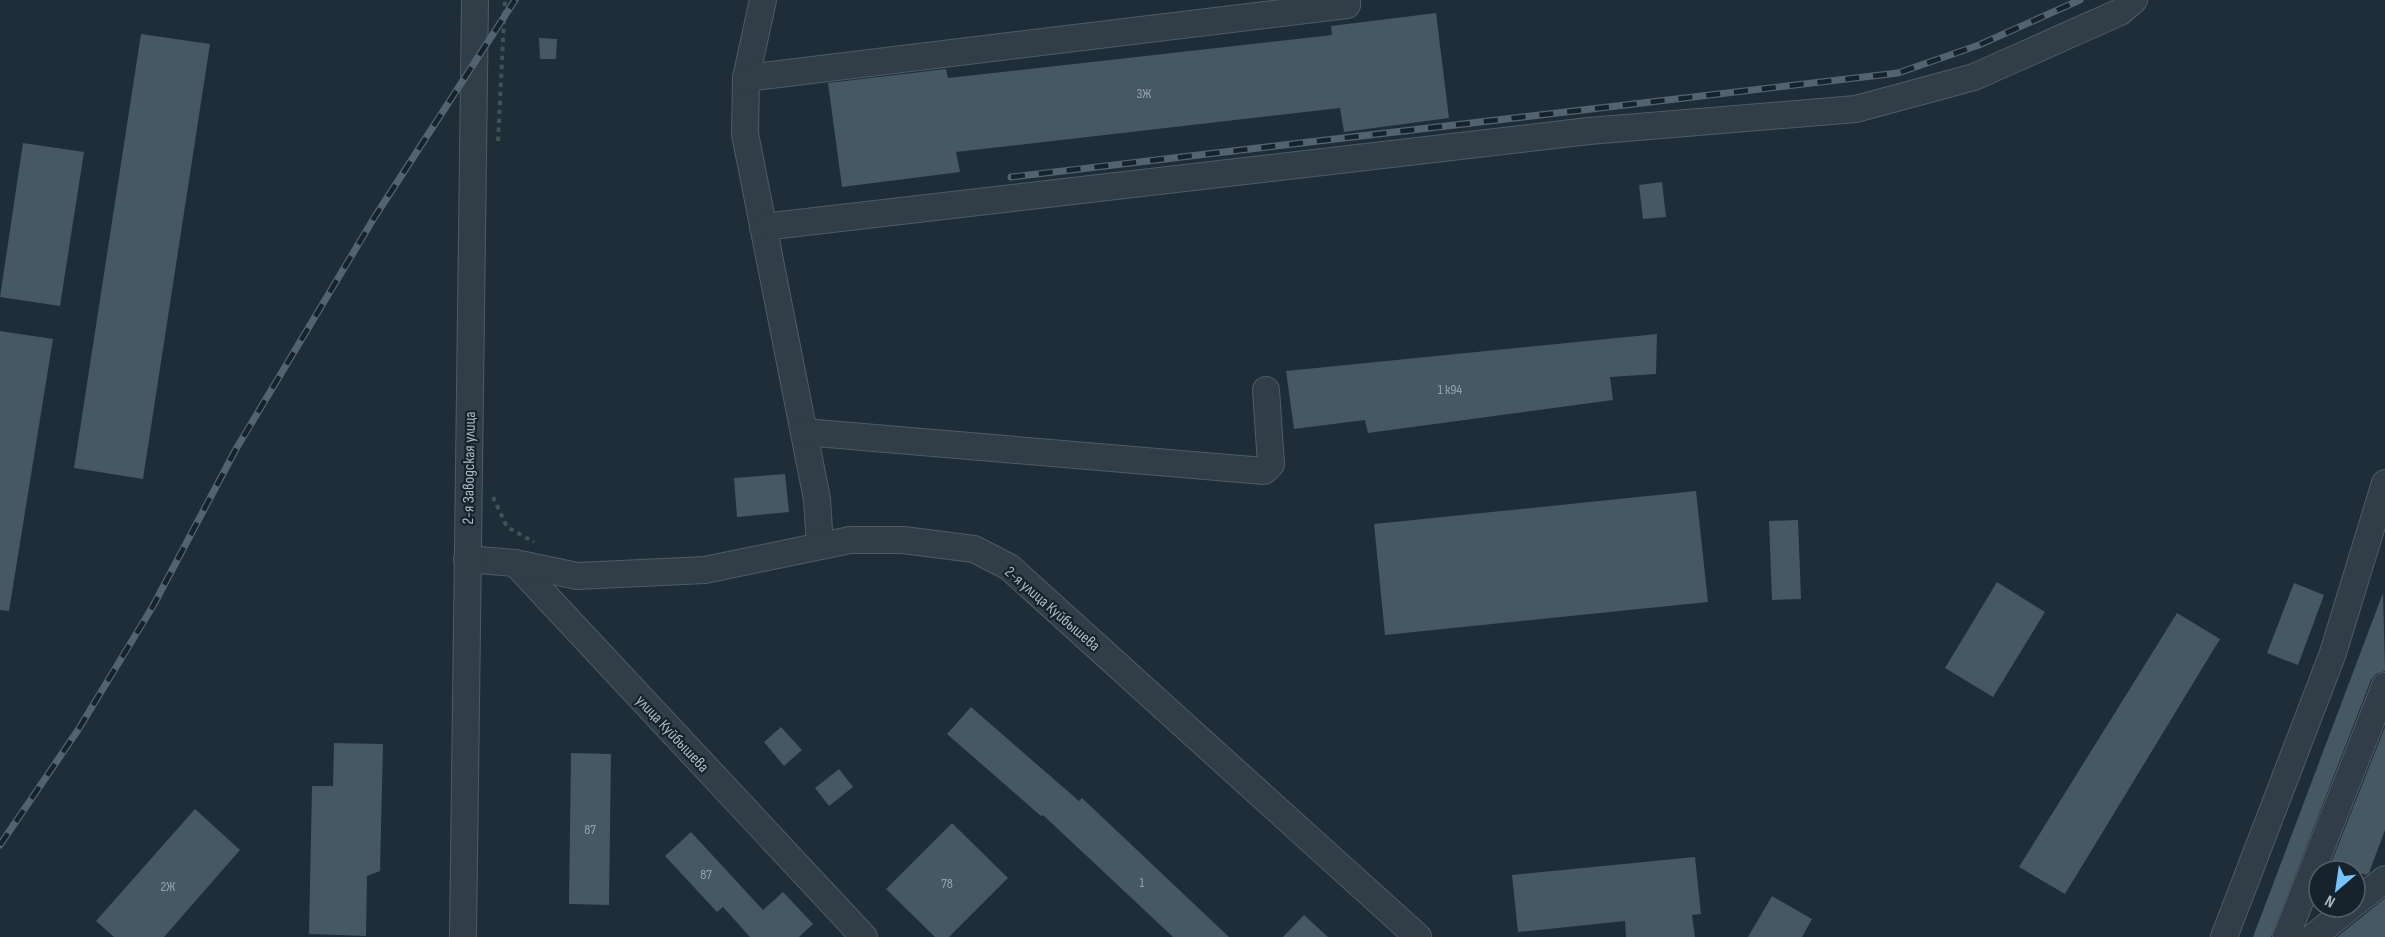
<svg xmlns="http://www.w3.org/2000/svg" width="2385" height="937" font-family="'Sofia Sans Condensed',sans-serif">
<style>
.building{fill:#465863}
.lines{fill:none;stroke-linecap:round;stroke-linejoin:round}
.minor-casing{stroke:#4f5c66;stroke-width:28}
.path{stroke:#3d5453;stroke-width:4;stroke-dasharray:4.5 4.5;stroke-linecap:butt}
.minor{stroke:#313e47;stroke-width:26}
.rail-casing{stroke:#53636f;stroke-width:7}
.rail{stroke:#17232c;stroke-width:4.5;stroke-dasharray:14;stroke-linecap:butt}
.labels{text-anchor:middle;stroke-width:4.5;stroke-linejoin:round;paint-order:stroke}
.number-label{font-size:14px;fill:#92a2ac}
.street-label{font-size:16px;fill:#abbac5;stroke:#17232c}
</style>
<rect width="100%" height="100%" fill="#1e2d37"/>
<g class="building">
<polygon points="1436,13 1449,118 1344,132 1340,108 956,152 960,172 842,187 828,83 946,69 948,78 1332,35 1331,26"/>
<polygon points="141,34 210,44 143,479 74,468"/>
<polygon points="539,38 557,39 556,59 540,59"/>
<polygon points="23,143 84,152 60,306 0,297"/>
<polygon points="1662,182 1666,217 1643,219 1639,185"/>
<polygon points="0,331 53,339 9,611 0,610"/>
<polygon points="1657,334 1656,374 1610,377 1613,400 1368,433 1365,420 1294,429 1286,371"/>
<polygon points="785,474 789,512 737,517 734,478"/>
<polygon points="1696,491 1708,602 1385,635 1374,524"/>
<polygon points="1798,520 1801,599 1772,600 1769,521"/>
<polygon points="1997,582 2045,612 1993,697 1945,668"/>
<polygon points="2294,583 2324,595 2298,665 2267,653"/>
<polygon points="2383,593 2385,671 2376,674 2371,680 2271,937 2253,937"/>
<polygon points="2177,613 2220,639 2065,894 2019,867"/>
<polygon points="971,707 1079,801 1082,798 1229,937 1173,937 1043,815 1041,816 947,734"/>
<polygon points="781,727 802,750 784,766 764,742"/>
<polygon points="2385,727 2385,830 2369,873 2366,875 2355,871 2328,871"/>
<polygon points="334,743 383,744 380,871 367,876 366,936 309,934 312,786 333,786"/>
<polygon points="571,753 611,754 609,905 569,904"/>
<polygon points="839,769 853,787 829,806 815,788"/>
<polygon points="195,809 240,850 164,937 114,937 96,921"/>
<polygon points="952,823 1008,878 949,937 935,937 886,889"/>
<polygon points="691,832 763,910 783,892 813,924 799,937 750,937 723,907 717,912 665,856"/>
<polygon points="1695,857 1701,914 1692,915 1695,937 1626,937 1625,921 1518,932 1512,875"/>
<polygon points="1772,896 1812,919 1802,937 1748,937"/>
<polygon points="2385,898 2385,937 2337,937 2358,920"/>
<polygon points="1304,915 1328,937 1283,937"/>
</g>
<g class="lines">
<defs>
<g id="minor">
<polyline points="763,0 746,78 745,134 817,499 820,546"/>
<polyline points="746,78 1347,5 1347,0"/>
<polyline points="763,227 1589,131 1856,109 1974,77 2120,12 2134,0"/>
<polyline points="804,432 1264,471 1271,464 1266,390"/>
<polyline points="467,559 515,563 864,937"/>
<polyline points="515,563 577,576 705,570 850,540 903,540 974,549 1009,567 1418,937"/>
<polyline points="2355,903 2385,879"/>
<polyline points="463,937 475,0"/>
<polyline points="2224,937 2333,653 2385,483"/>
<polyline points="2286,937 2385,686"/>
<polyline points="2313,937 2350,907"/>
</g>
</defs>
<use href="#minor" class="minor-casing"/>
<g class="path">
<polyline points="498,141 505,0"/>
<polyline points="493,497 507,527 534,542"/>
</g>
<use href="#minor" class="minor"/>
<defs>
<g id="rail">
<polyline points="1011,177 1898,73 1979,45 2080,0"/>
<polyline points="0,845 78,730 153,606 236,449 374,218 515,0"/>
</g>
</defs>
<use href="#rail" class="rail-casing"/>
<use href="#rail" class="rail"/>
</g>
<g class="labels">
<g class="number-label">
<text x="1144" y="98">3Ж</text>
<text x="1450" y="394">1 к94</text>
<text x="590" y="834">87</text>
<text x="706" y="879">87</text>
<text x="1142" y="887">1</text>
<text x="947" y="888">78</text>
<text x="168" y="891">2Ж</text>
</g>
<g class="street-label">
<text transform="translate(468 468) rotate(-89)" y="6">2-я Заводская улица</text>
<text transform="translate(1053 608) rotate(41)" y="6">2-я улица Куйбышева</text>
<text transform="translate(673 733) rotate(47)" y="6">улица Куйбышева</text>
</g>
</g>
<g transform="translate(2337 889) rotate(209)"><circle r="28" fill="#17232c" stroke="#525f69" stroke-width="1.5"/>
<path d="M0-4.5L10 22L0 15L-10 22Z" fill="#77c3fe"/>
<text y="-9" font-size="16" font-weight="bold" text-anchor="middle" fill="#abbac5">N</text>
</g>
</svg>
